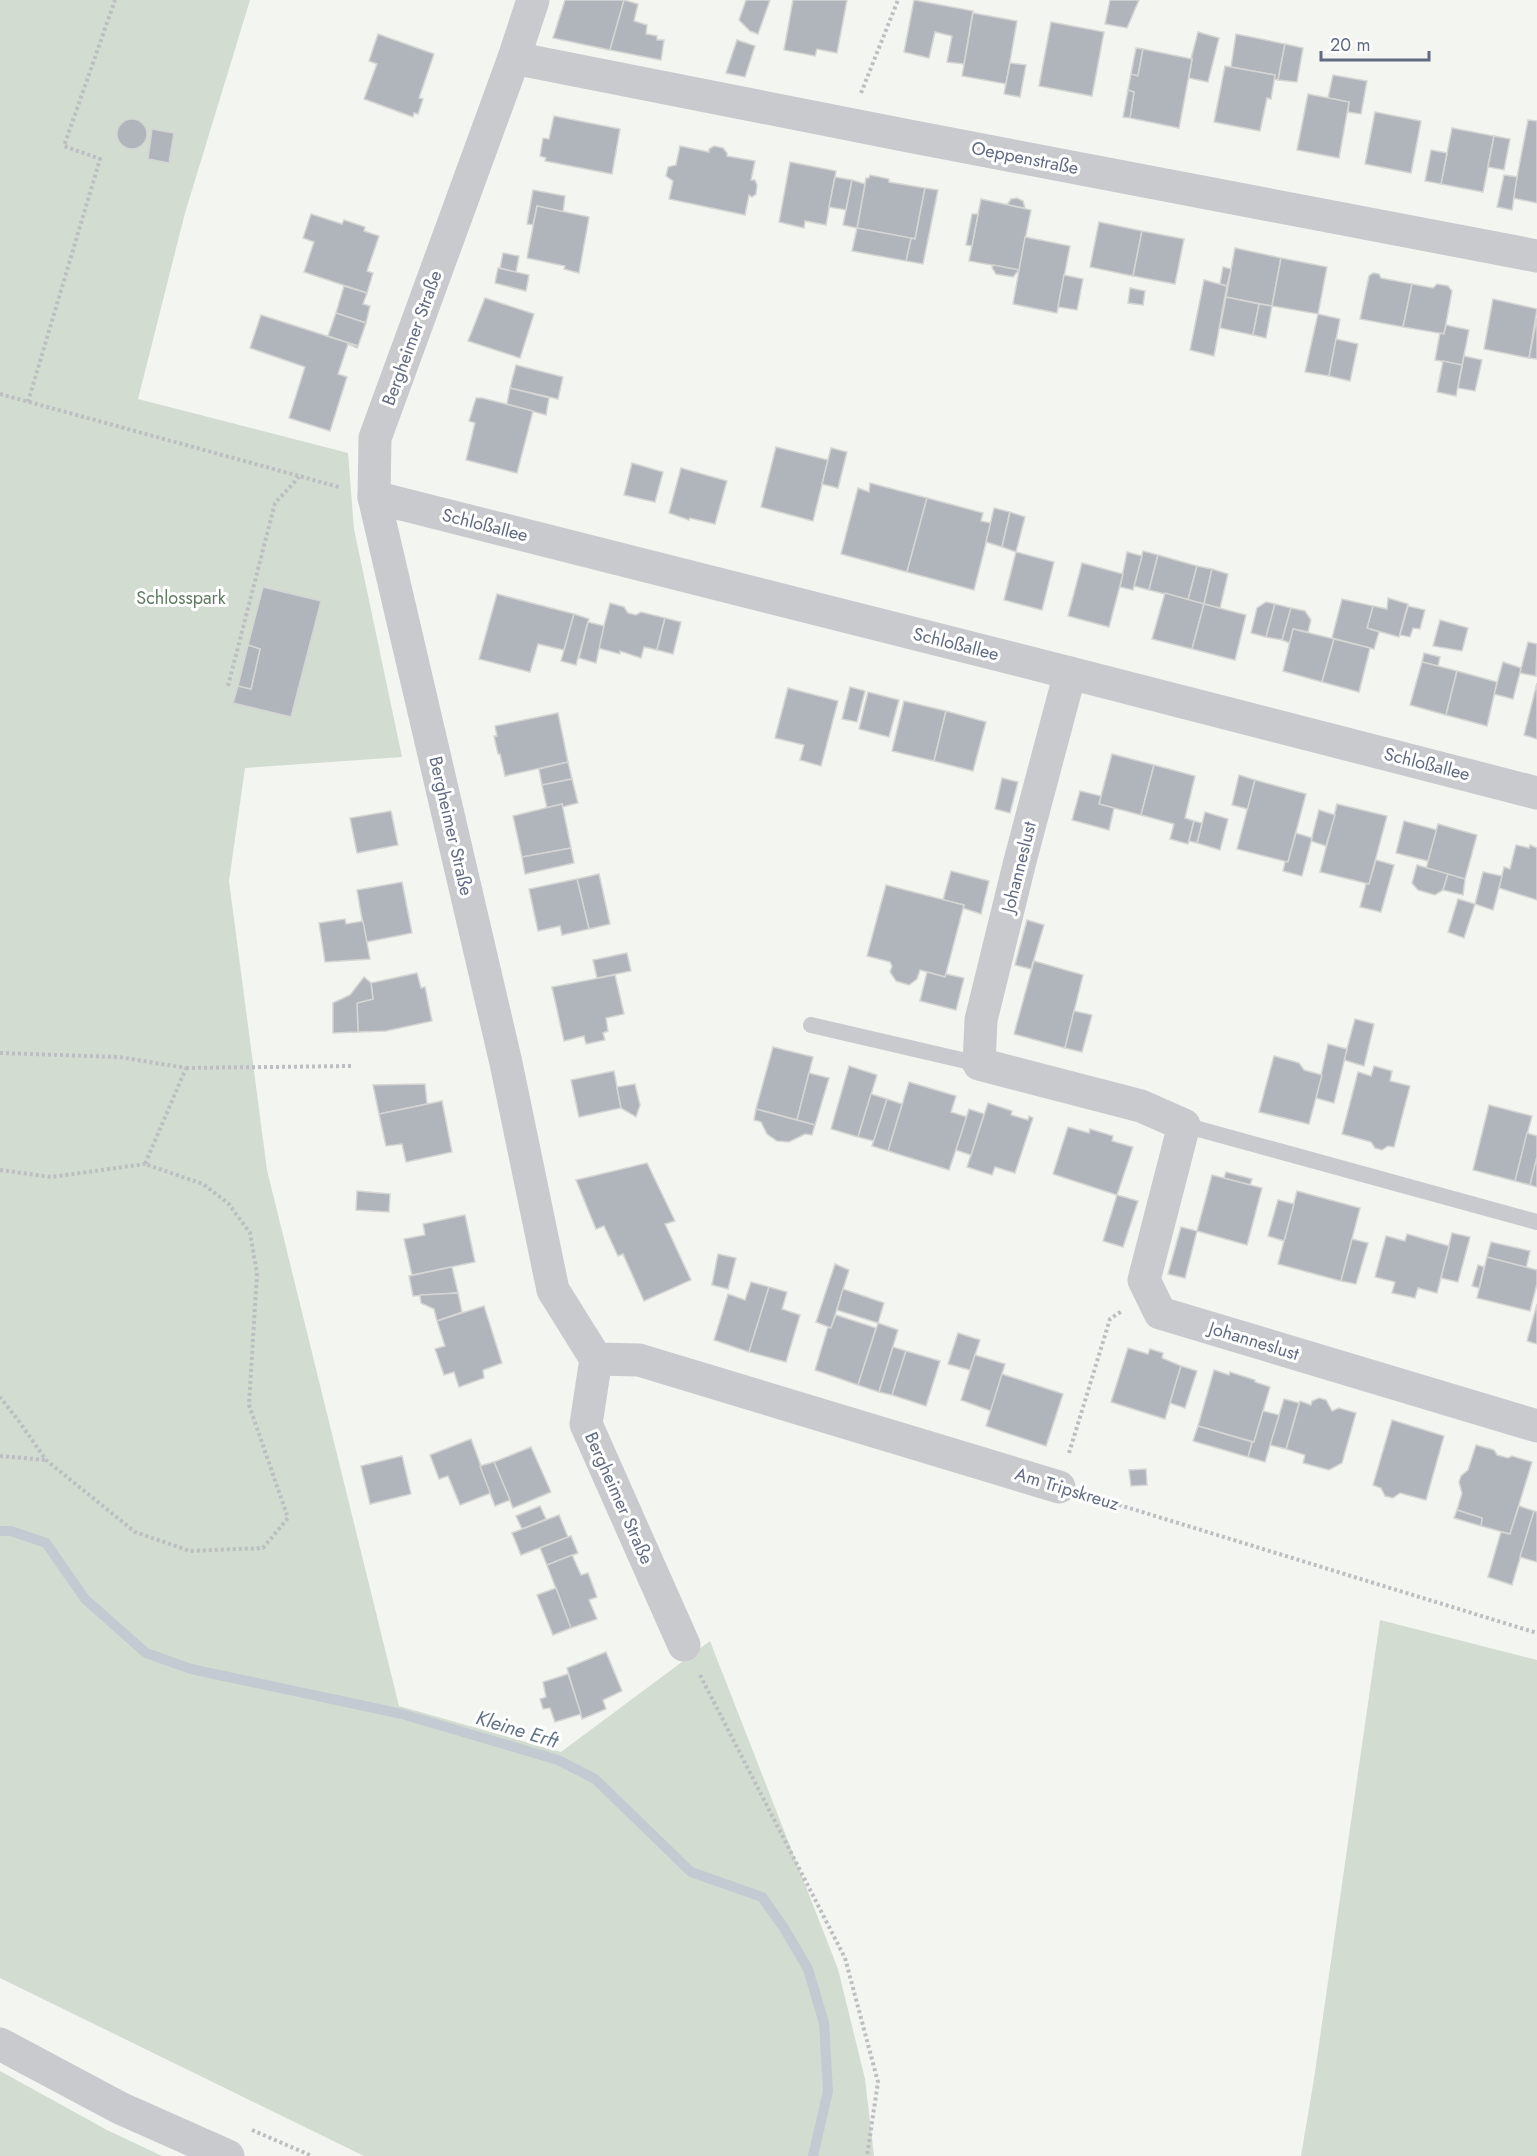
<svg xmlns="http://www.w3.org/2000/svg" width="1537" height="2156" font-family="Jost,sans-serif">
<style>
.green{fill:#d2dcd1}
.lines{fill:none;stroke-linecap:round;stroke-linejoin:round}
.stream{stroke:#c3cad1;stroke-width:10}
.building{fill:#b0b5bc;stroke:#d5d5d3;stroke-width:1.5}
.path{stroke:#bdbec1;stroke-width:4;stroke-dasharray:3 3;stroke-linecap:butt}
.service{stroke:#c8cace;stroke-width:16}
.minor{stroke:#c8cace;stroke-width:33}
.tertiary{stroke:#c8cace;stroke-width:33}
.labels{text-anchor:middle;stroke-width:6;stroke-linejoin:round;paint-order:stroke}
.street-label{font-size:18px;fill:#616c83;stroke:#fff}
.park-label{font-size:18px;fill:#617a62;stroke:#fff}
.water-label{font-size:20px;font-style:italic;fill:#627488;stroke:#fff}
</style>
<rect width="100%" height="100%" fill="#f3f5f0"/>
<g class="green">
<polygon points="0,0 250,0 185,213 138,399 348,453 354,529 402,757 245,768 229,881 267,1170 399,1706 561,1752 710,1641 838,1969 865,2079 874,2156 364,2156 0,1978"/>
<polygon points="1380,1620 1537,1660 1537,2156 1301,2156 1314,2079"/>
<polygon points="0,2071 107,2130 162,2156 0,2156"/>
</g>
<g class="lines">
<polyline class="stream" points="0,1531 11,1531 46,1543 85,1599 146,1653 191,1669 402,1714 558,1760 595,1779 691,1872 762,1897 784,1928 808,1969 824,2023 828,2091 813,2156"/>
</g>
<g class="building">
<polygon points="565,0 624,0 610,50 553,38"/>
<polygon points="624,0 638,4 634,21 647,25 646,34 657,36 657,40 664,40 661,60 610,50"/>
<polygon points="746,0 770,0 758,34 750,31 739,20"/>
<polygon points="793,0 847,0 837,53 817,49 815,56 784,50"/>
<polygon points="914,0 973,11 964,64 947,62 952,36 935,32 929,58 904,52"/>
<polygon points="1110,0 1139,0 1127,28 1105,24"/>
<polygon points="973,13 1017,21 1006,84 962,76"/>
<polygon points="1051,22 1104,32 1092,96 1039,86"/>
<polygon points="1198,32 1219,38 1208,82 1189,78 1192,59 1191,59"/>
<polygon points="378,34 434,54 419,98 423,99 418,114 414,113 413,117 364,99 377,64 369,61"/>
<polygon points="1236,34 1285,44 1278,80 1274,79 1275,75 1231,67"/>
<polygon points="737,40 755,46 745,77 726,73"/>
<polygon points="1285,44 1303,48 1297,82 1278,80"/>
<polygon points="1136,48 1143,49 1138,76 1131,74"/>
<polygon points="1143,49 1192,59 1179,128 1130,118 1134,92 1128,90 1131,74 1138,76"/>
<polygon points="1010,63 1026,65 1020,97 1004,94"/>
<polygon points="1225,66 1275,75 1271,99 1267,98 1260,131 1214,122"/>
<polygon points="1333,75 1367,81 1361,114 1348,112 1349,102 1328,98"/>
<polygon points="1128,90 1134,92 1130,118 1123,117"/>
<polygon points="1308,94 1349,102 1339,158 1297,150"/>
<polygon points="1375,112 1421,121 1411,173 1365,164"/>
<polygon points="554,116 620,129 612,174 545,161 546,158 540,156 543,138 549,139"/>
<circle cx="132" cy="134" r="15"/>
<polygon points="1528,120 1537,121 1537,203 1513,198"/>
<polygon points="1452,128 1494,136 1483,192 1441,184"/>
<polygon points="152,129 174,133 169,163 148,159"/>
<polygon points="1494,136 1510,139 1504,170 1488,167"/>
<polygon points="680,146 709,152 709,149 714,146 723,148 727,153 727,156 755,161 751,180 755,180 757,185 756,194 752,197 749,195 745,215 669,199 673,181 666,176 668,167 676,165"/>
<polygon points="1431,150 1447,153 1441,184 1425,181"/>
<polygon points="790,162 836,171 826,225 805,221 804,228 779,222"/>
<polygon points="870,175 889,179 889,182 925,188 915,239 857,228 866,178 869,178"/>
<polygon points="1504,175 1517,177 1512,210 1497,207"/>
<polygon points="835,177 852,180 846,210 829,207"/>
<polygon points="852,180 865,184 857,228 843,225"/>
<polygon points="925,188 938,190 923,264 906,261 911,238 915,239"/>
<polygon points="533,190 565,196 563,212 537,206 533,225 527,224"/>
<polygon points="1017,198 1023,201 1025,208 1007,205 1011,199"/>
<polygon points="981,199 1031,210 1019,270 969,261"/>
<polygon points="537,206 589,217 579,273 564,269 565,266 527,258"/>
<polygon points="311,214 342,224 344,220 365,227 364,231 379,236 367,271 373,273 367,293 304,272 314,242 303,238"/>
<polygon points="972,214 978,214 972,246 966,245"/>
<polygon points="1099,222 1142,231 1133,276 1090,267"/>
<polygon points="857,228 911,238 906,261 852,251"/>
<polygon points="1142,231 1184,239 1175,284 1133,276"/>
<polygon points="1025,237 1070,246 1057,313 1013,304"/>
<polygon points="1235,248 1281,258 1272,306 1226,297"/>
<polygon points="503,253 519,256 516,272 500,268"/>
<polygon points="1281,258 1327,267 1318,314 1272,306"/>
<polygon points="993,265 1019,270 1013,277 996,274 992,268"/>
<polygon points="1223,267 1231,269 1227,286 1220,284"/>
<polygon points="498,268 529,275 526,291 495,283"/>
<polygon points="1373,273 1379,274 1381,278 1412,284 1403,327 1360,319 1369,276"/>
<polygon points="1064,275 1083,279 1077,310 1058,307"/>
<polygon points="1204,280 1227,286 1214,356 1190,350"/>
<polygon points="1412,284 1433,288 1437,284 1448,286 1452,291 1444,334 1403,327"/>
<polygon points="344,286 367,293 363,304 370,306 366,323 336,313"/>
<polygon points="1130,288 1145,291 1143,305 1128,303"/>
<polygon points="1226,297 1259,304 1253,335 1220,328"/>
<polygon points="485,298 534,314 520,358 468,341"/>
<polygon points="1493,299 1537,309 1529,358 1484,349"/>
<polygon points="1259,304 1272,306 1266,338 1253,335"/>
<polygon points="336,313 366,323 358,346 328,336"/>
<polygon points="1318,314 1340,319 1329,376 1305,372"/>
<polygon points="261,315 358,346 357,348 348,344 338,374 347,377 330,431 289,418 305,367 250,348"/>
<polygon points="1537,318 1537,359 1529,358"/>
<polygon points="1446,325 1469,330 1462,365 1435,360 1440,333 1444,334"/>
<polygon points="1336,339 1358,344 1350,381 1329,376"/>
<polygon points="1464,356 1482,360 1475,391 1458,388"/>
<polygon points="1443,361 1462,365 1456,396 1437,392"/>
<polygon points="516,365 563,377 558,399 510,388"/>
<polygon points="510,388 549,398 546,415 507,404"/>
<polygon points="476,398 482,398 533,411 517,473 466,460 475,423 469,421"/>
<polygon points="776,447 828,460 813,521 761,507"/>
<polygon points="831,448 847,452 838,488 822,484"/>
<polygon points="632,463 663,472 655,502 624,495"/>
<polygon points="681,468 727,481 715,524 690,518 689,520 669,513"/>
<polygon points="870,483 927,498 907,572 841,554 858,488 869,492"/>
<polygon points="927,498 983,513 981,521 991,523 974,590 907,572"/>
<polygon points="994,508 1010,512 1002,547 986,542"/>
<polygon points="1010,512 1025,517 1016,552 1002,547"/>
<polygon points="1143,551 1158,555 1149,590 1134,586"/>
<polygon points="1016,552 1054,562 1042,610 1004,600"/>
<polygon points="1127,552 1142,556 1133,590 1120,587"/>
<polygon points="1158,555 1197,566 1188,600 1149,590"/>
<polygon points="1082,563 1123,574 1109,627 1068,616"/>
<polygon points="1197,566 1212,569 1204,604 1188,600"/>
<polygon points="1212,569 1228,574 1220,608 1204,604"/>
<polygon points="263,587 321,601 291,717 233,703 238,686 251,689 260,649 248,645"/>
<polygon points="1165,593 1204,604 1192,649 1152,639"/>
<polygon points="497,594 574,614 564,650 538,644 530,672 479,659"/>
<polygon points="1388,598 1408,604 1399,637 1367,628 1373,606 1387,609"/>
<polygon points="1342,599 1373,606 1367,628 1379,632 1374,649 1332,638"/>
<polygon points="1266,602 1275,604 1266,637 1251,633 1257,608"/>
<polygon points="610,603 624,607 628,613 636,615 641,612 665,618 657,650 644,647 641,658 620,651 620,654 598,648"/>
<polygon points="1204,604 1246,615 1235,660 1192,649"/>
<polygon points="1275,604 1291,608 1282,640 1266,637"/>
<polygon points="1408,606 1425,610 1420,629 1413,628 1410,637 1400,635"/>
<polygon points="1291,608 1305,611 1311,620 1308,632 1293,629 1290,643 1282,640"/>
<polygon points="574,614 589,619 576,665 561,661"/>
<polygon points="665,618 681,622 673,654 657,650"/>
<polygon points="1440,620 1468,628 1462,651 1433,646"/>
<polygon points="588,622 604,626 596,663 579,658"/>
<polygon points="1293,629 1334,639 1322,682 1283,671"/>
<polygon points="1334,639 1370,648 1359,692 1322,682"/>
<polygon points="1528,642 1537,644 1536,676 1520,673"/>
<polygon points="248,645 260,649 251,689 238,686"/>
<polygon points="1424,653 1440,657 1438,666 1422,662"/>
<polygon points="1422,662 1457,671 1446,715 1410,705"/>
<polygon points="1503,662 1521,668 1513,699 1494,694"/>
<polygon points="1457,671 1497,682 1487,726 1446,715"/>
<polygon points="1537,683 1537,739 1524,735"/>
<polygon points="850,687 865,691 857,722 842,719"/>
<polygon points="788,688 838,701 821,766 800,760 804,745 775,738"/>
<polygon points="868,692 899,700 889,737 859,729"/>
<polygon points="904,701 946,711 934,761 892,751"/>
<polygon points="946,711 986,722 973,771 934,761"/>
<polygon points="558,713 568,762 505,776 500,754 498,754 494,736 497,736 495,726"/>
<polygon points="1112,754 1154,765 1141,815 1099,804"/>
<polygon points="568,762 572,779 542,785 539,769"/>
<polygon points="1154,765 1195,776 1185,818 1194,821 1188,844 1170,839 1174,824 1141,815"/>
<polygon points="1239,775 1255,780 1248,809 1232,805"/>
<polygon points="1002,778 1018,782 1010,813 995,809"/>
<polygon points="572,779 578,803 562,807 562,804 547,808 542,785"/>
<polygon points="1255,780 1306,794 1288,862 1237,849"/>
<polygon points="1080,791 1101,796 1099,804 1114,808 1109,830 1072,820"/>
<polygon points="562,804 571,848 522,857 513,816"/>
<polygon points="1337,804 1387,816 1369,884 1320,872"/>
<polygon points="1319,810 1335,815 1326,846 1311,841"/>
<polygon points="391,811 398,845 357,853 350,818"/>
<polygon points="1205,812 1228,819 1220,850 1197,843"/>
<polygon points="1194,821 1202,823 1197,843 1189,841"/>
<polygon points="1404,821 1437,830 1428,861 1396,853"/>
<polygon points="1438,824 1477,835 1465,879 1426,869"/>
<polygon points="1296,833 1312,838 1302,876 1283,871 1285,862 1288,862"/>
<polygon points="1516,845 1529,848 1530,845 1537,848 1537,900 1499,888 1504,867 1510,869"/>
<polygon points="571,848 574,863 525,874 522,857"/>
<polygon points="1376,860 1394,865 1381,912 1360,907 1366,884 1369,884"/>
<polygon points="1417,865 1448,874 1443,890 1435,895 1418,890 1412,883"/>
<polygon points="951,871 989,881 981,914 963,908 964,905 943,900"/>
<polygon points="1483,872 1502,876 1493,910 1475,904"/>
<polygon points="599,874 610,924 589,929 577,879"/>
<polygon points="1448,874 1465,879 1463,895 1443,890"/>
<polygon points="577,879 589,929 562,935 560,926 538,931 529,889"/>
<polygon points="402,882 412,933 366,942 357,890"/>
<polygon points="886,885 964,905 945,977 920,970 917,979 909,985 896,981 890,972 892,966 890,962 867,956"/>
<polygon points="1458,899 1475,904 1464,938 1448,932"/>
<polygon points="345,919 346,924 363,921 370,959 325,962 319,923"/>
<polygon points="1027,920 1044,925 1031,969 1015,965"/>
<polygon points="627,953 631,971 597,978 593,960"/>
<polygon points="1034,961 1083,975 1065,1048 1014,1034"/>
<polygon points="927,972 945,977 946,974 964,978 956,1010 920,1001"/>
<polygon points="417,973 421,988 425,987 432,1021 386,1031 358,1032 357,1003 373,999 371,983"/>
<polygon points="615,975 624,1014 606,1018 608,1031 603,1033 605,1040 586,1044 584,1036 564,1041 552,987"/>
<polygon points="364,977 371,983 373,999 357,1003 358,1032 333,1033 333,1003 350,995"/>
<polygon points="1074,1011 1092,1015 1082,1052 1065,1048"/>
<polygon points="1355,1019 1374,1024 1364,1066 1344,1060"/>
<polygon points="1328,1044 1347,1049 1334,1103 1316,1098"/>
<polygon points="773,1047 813,1057 797,1120 756,1109"/>
<polygon points="1274,1056 1299,1063 1304,1070 1322,1075 1309,1124 1259,1112"/>
<polygon points="849,1066 877,1075 858,1137 831,1129"/>
<polygon points="1374,1066 1392,1071 1390,1081 1410,1086 1394,1147 1388,1146 1382,1150 1375,1148 1371,1142 1342,1134 1358,1072 1371,1076"/>
<polygon points="614,1071 621,1108 579,1117 571,1080"/>
<polygon points="809,1073 829,1078 815,1125 797,1120"/>
<polygon points="909,1082 956,1096 951,1112 967,1117 949,1170 888,1151"/>
<polygon points="425,1084 427,1104 379,1114 373,1085"/>
<polygon points="635,1084 640,1105 636,1117 621,1108 617,1087"/>
<polygon points="871,1094 887,1099 874,1141 858,1137"/>
<polygon points="887,1099 902,1104 888,1151 872,1146"/>
<polygon points="442,1101 452,1152 406,1162 402,1144 386,1146 379,1114"/>
<polygon points="988,1103 1012,1111 1011,1115 1028,1120 1029,1116 1033,1118 1015,1173 995,1167 992,1175 967,1167"/>
<polygon points="1489,1105 1532,1116 1515,1181 1473,1170"/>
<polygon points="756,1109 815,1125 812,1135 805,1134 789,1142 777,1141 767,1134 761,1122 754,1120"/>
<polygon points="969,1109 984,1114 971,1155 956,1150"/>
<polygon points="1068,1127 1089,1133 1090,1129 1113,1136 1112,1141 1133,1147 1117,1195 1053,1174"/>
<polygon points="1527,1133 1537,1136 1537,1157 1530,1185 1515,1181"/>
<polygon points="1537,1157 1537,1187 1530,1185"/>
<polygon points="647,1163 675,1221 665,1224 691,1280 644,1301 623,1254 618,1256 604,1226 596,1229 576,1180"/>
<polygon points="1226,1172 1252,1179 1250,1185 1224,1178"/>
<polygon points="1212,1175 1262,1188 1247,1245 1197,1231"/>
<polygon points="357,1191 390,1194 389,1212 356,1210"/>
<polygon points="1297,1191 1360,1208 1341,1281 1278,1264"/>
<polygon points="1117,1195 1138,1201 1123,1247 1103,1241"/>
<polygon points="1278,1200 1294,1204 1284,1241 1268,1236"/>
<polygon points="465,1215 475,1262 412,1275 404,1239 425,1235 423,1224"/>
<polygon points="1181,1227 1197,1231 1185,1278 1168,1274"/>
<polygon points="1452,1233 1470,1237 1458,1282 1441,1278"/>
<polygon points="1407,1234 1449,1246 1437,1293 1418,1288 1415,1298 1392,1293 1395,1282 1375,1277 1386,1236 1405,1241"/>
<polygon points="1352,1239 1368,1243 1356,1284 1341,1281"/>
<polygon points="1491,1242 1530,1251 1526,1268 1487,1257"/>
<polygon points="718,1254 736,1258 728,1289 712,1285"/>
<polygon points="1487,1257 1537,1270 1537,1284 1530,1311 1477,1298"/>
<polygon points="835,1264 849,1270 831,1328 816,1322"/>
<polygon points="1478,1265 1484,1267 1479,1288 1472,1286"/>
<polygon points="452,1267 458,1293 413,1296 409,1276"/>
<polygon points="751,1282 769,1287 749,1352 714,1340 728,1294 745,1300"/>
<polygon points="769,1287 787,1292 782,1309 800,1315 786,1362 749,1352"/>
<polygon points="843,1289 884,1303 878,1323 837,1310"/>
<polygon points="458,1293 462,1312 437,1321 434,1309 421,1303 420,1295"/>
<polygon points="1537,1304 1537,1344 1527,1341"/>
<polygon points="484,1306 502,1363 483,1370 484,1378 459,1387 454,1372 444,1375 435,1349 445,1346 437,1321"/>
<polygon points="836,1315 876,1328 858,1385 815,1370 828,1327 831,1328"/>
<polygon points="878,1323 898,1330 879,1392 858,1385"/>
<polygon points="958,1333 980,1340 970,1370 948,1364"/>
<polygon points="893,1347 906,1351 892,1395 879,1392"/>
<polygon points="1128,1348 1148,1354 1150,1349 1163,1353 1162,1358 1181,1366 1165,1419 1111,1402"/>
<polygon points="906,1351 940,1361 926,1406 892,1395"/>
<polygon points="975,1355 1005,1364 991,1411 961,1400"/>
<polygon points="1181,1366 1197,1371 1185,1408 1170,1403"/>
<polygon points="1214,1370 1229,1375 1230,1372 1255,1380 1255,1382 1270,1387 1254,1442 1198,1426"/>
<polygon points="1002,1374 1063,1394 1046,1446 986,1426"/>
<polygon points="1319,1398 1326,1400 1332,1411 1339,1408 1356,1413 1342,1463 1329,1470 1303,1463 1305,1455 1286,1449 1300,1401 1311,1405 1312,1401"/>
<polygon points="1284,1399 1299,1403 1286,1449 1270,1445"/>
<polygon points="1263,1411 1279,1415 1265,1462 1248,1457 1252,1442 1254,1442"/>
<polygon points="1392,1420 1444,1436 1426,1500 1400,1493 1393,1498 1385,1496 1381,1488 1373,1485"/>
<polygon points="1198,1426 1252,1442 1248,1457 1193,1441"/>
<polygon points="471,1439 491,1493 460,1505 448,1476 439,1479 430,1455"/>
<polygon points="1476,1445 1494,1450 1497,1455 1508,1458 1512,1456 1532,1462 1510,1534 1481,1526 1482,1518 1457,1510 1462,1493 1459,1482 1461,1476 1468,1470"/>
<polygon points="531,1447 551,1492 513,1508 494,1462"/>
<polygon points="402,1456 411,1494 370,1504 361,1466"/>
<polygon points="494,1462 510,1500 495,1506 480,1466"/>
<polygon points="1146,1469 1147,1485 1131,1486 1129,1470"/>
<polygon points="540,1506 546,1519 522,1529 516,1516"/>
<polygon points="1519,1506 1534,1511 1512,1585 1488,1577 1501,1532 1510,1534"/>
<polygon points="1457,1510 1482,1518 1481,1526 1454,1518"/>
<polygon points="1534,1511 1537,1512 1537,1562 1520,1557"/>
<polygon points="559,1515 568,1537 521,1555 512,1533"/>
<polygon points="571,1536 578,1553 547,1565 540,1548"/>
<polygon points="572,1555 581,1575 588,1573 597,1597 589,1600 597,1619 571,1628 547,1565"/>
<polygon points="556,1588 571,1628 553,1635 537,1595"/>
<polygon points="606,1652 622,1691 603,1700 606,1709 582,1719 567,1668"/>
<polygon points="568,1674 581,1714 555,1722 550,1708 543,1709 540,1699 546,1697 543,1682"/>
</g>
<g class="lines">
<g class="path">
<polyline points="861,93 898,0"/>
<polyline points="0,394 339,487"/>
<polyline points="28,402 100,159 64,146 115,0"/>
<polyline points="228,686 275,503 299,477"/>
<polyline points="0,1053 119,1057 186,1068 145,1164 203,1184 228,1203 250,1233 257,1273 249,1405 288,1518 263,1548 190,1551 135,1532 46,1460 18,1420 0,1397"/>
<polyline points="186,1068 352,1066"/>
<polyline points="0,1170 51,1177 145,1164"/>
<polyline points="1069,1453 1110,1319 1122,1311"/>
<polyline points="0,1456 46,1460"/>
<polyline points="1090,1496 1537,1633"/>
<polyline points="700,1675 845,1958 878,2082 867,2156"/>
<polyline points="252,2130 312,2156"/>
</g>
<g class="service">
<polyline points="811,1025 979,1064"/>
<polyline points="1184,1125 1537,1222"/>
</g>
<g class="minor">
<polyline points="533,0 514,58 375,438 374,497 506,1063 553,1290 596,1359 586,1424 684,1645"/>
<polyline points="514,58 914,137 1537,256"/>
<polyline points="374,497 1070,673 1537,793"/>
<polyline points="1070,673 1020,861 981,1020 979,1064 1141,1106 1184,1125 1144,1280 1160,1313 1537,1426"/>
<polyline points="596,1359 639,1360 1059,1487"/>
</g>
<polyline class="tertiary" points="0,2044 120,2108 228,2156"/>
</g>
<g class="labels">
<g class="street-label">
<text transform="translate(1025 158) rotate(11)" y="6">Oeppenstraße</text>
<text transform="translate(412 338) rotate(-70)" y="6">Bergheimer Straße</text>
<text transform="translate(485 525) rotate(14)" y="6">Schloßallee</text>
<text transform="translate(956 644) rotate(14)" y="6">Schloßallee</text>
<text transform="translate(1427 764) rotate(14)" y="6">Schloßallee</text>
<text transform="translate(451 826) rotate(77)" y="6">Bergheimer Straße</text>
<text transform="translate(1019 867) rotate(-76)" y="6">Johanneslust</text>
<text transform="translate(1254 1341) rotate(17)" y="6">Johanneslust</text>
<text transform="translate(1067 1489) rotate(17)" y="6">Am Tripskreuz</text>
<text transform="translate(619 1498) rotate(66)" y="6">Bergheimer Straße</text>
</g>
<g class="park-label">
<text x="181" y="604">Schlosspark</text>
</g>
<g class="water-label">
<text transform="translate(517 1729) rotate(17)" y="7">Kleine Erft</text>
</g>
</g>
<path d="M1321 51v9h108v-9" fill="none" stroke="#616c83" stroke-width="3"/>
<text x="1330" y="51" font-size="18" fill="#616c83" stroke="#ffffff" stroke-width="4.5" paint-order="stroke">20 m</text>
</svg>
